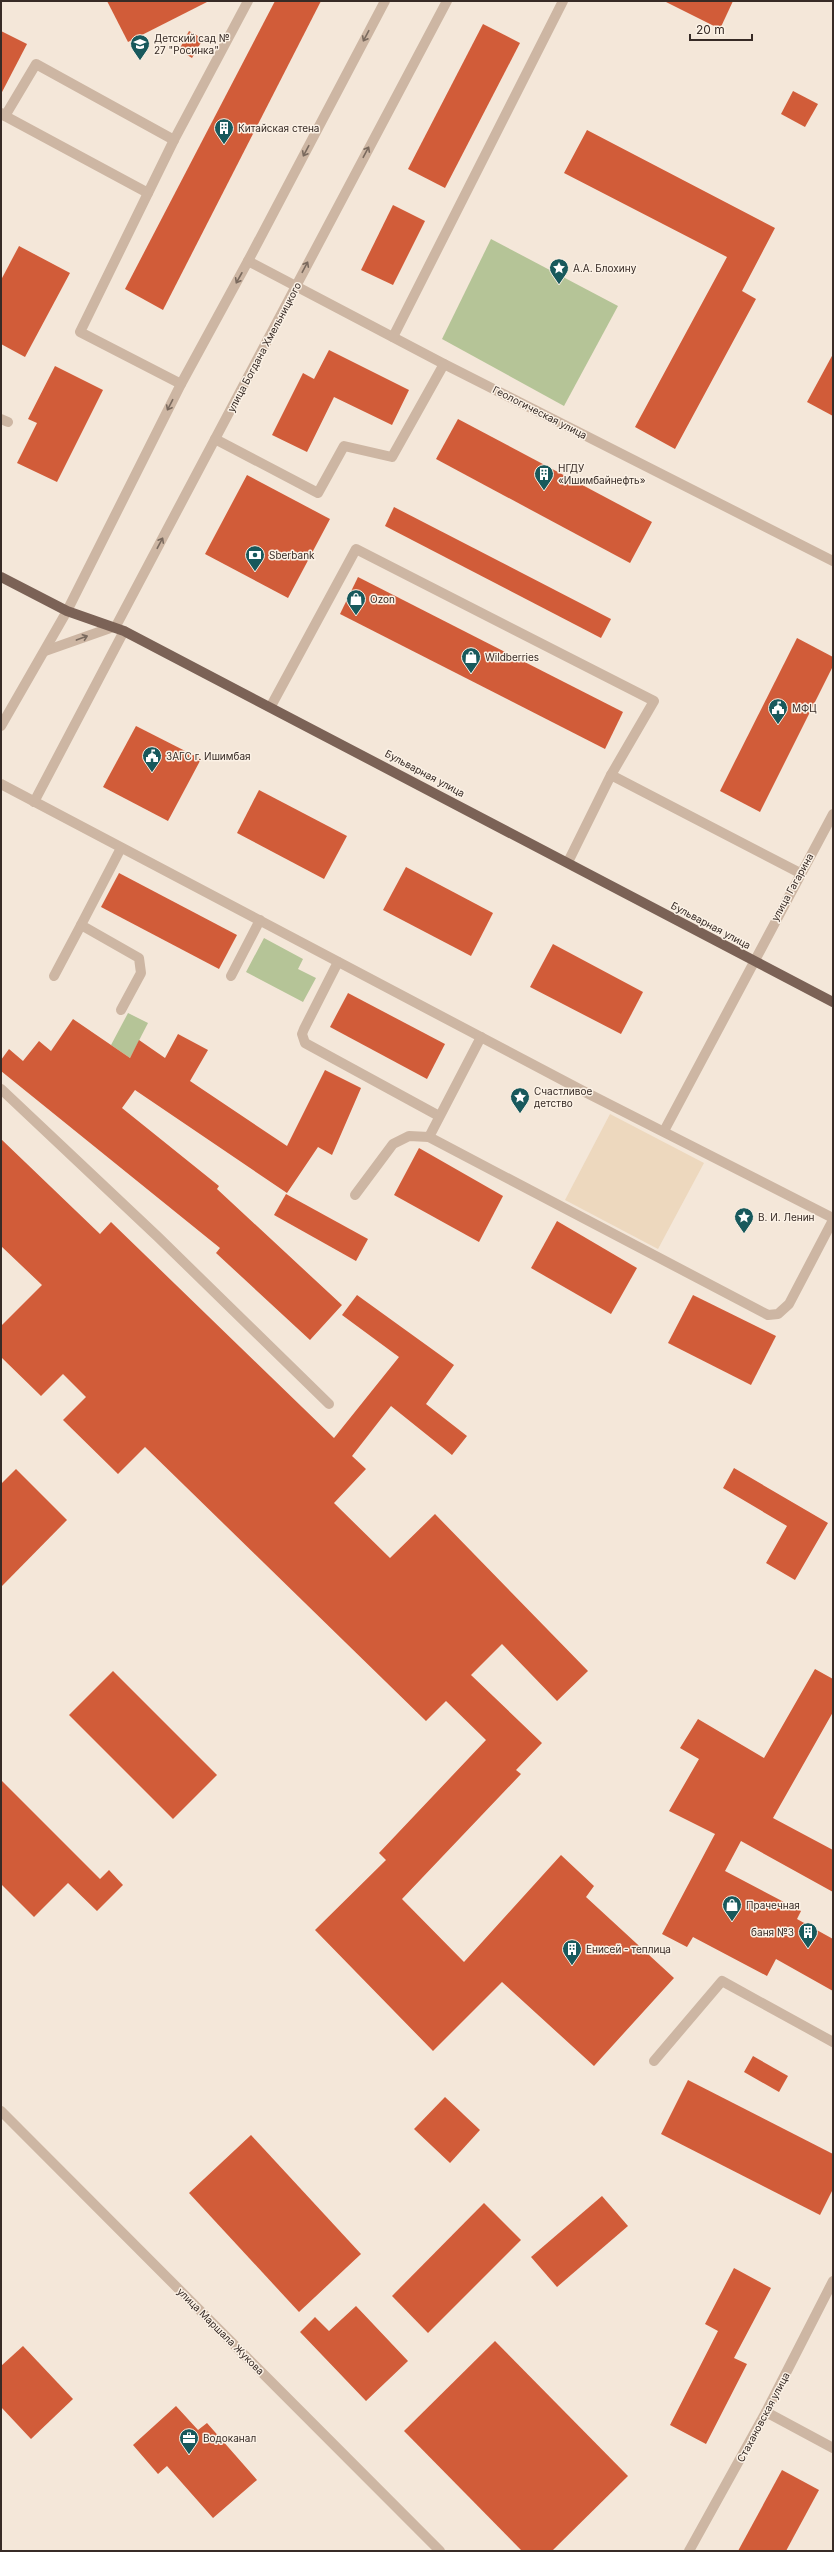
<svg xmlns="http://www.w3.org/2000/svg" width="834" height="2552" font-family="Inter,sans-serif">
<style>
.green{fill:#b5c497}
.plaza{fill:#edd8be}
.building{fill:#d15c39}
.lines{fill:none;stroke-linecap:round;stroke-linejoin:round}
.minor{stroke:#cdb6a3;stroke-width:10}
.major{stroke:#7b6256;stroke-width:10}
.oneway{stroke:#7a6a5e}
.labels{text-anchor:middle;stroke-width:3;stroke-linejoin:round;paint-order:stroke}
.poi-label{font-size:10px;fill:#372b26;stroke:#fbf1e5;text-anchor:start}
.street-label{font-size:10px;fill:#372b26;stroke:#fbf1e5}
</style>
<rect width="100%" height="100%" fill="#f4e7d9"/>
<g class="green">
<polygon points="491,239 618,306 564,406 442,339"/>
<polygon points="264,938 303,959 298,969 316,978 303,1002 246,972"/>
<polygon points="128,1013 148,1023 130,1058 111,1045"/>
</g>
<polygon class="plaza" points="610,1114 704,1163 658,1249 565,1200"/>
<g class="building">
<polygon points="107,1 209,1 128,42"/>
<polygon points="275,1 321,1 163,310 125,289"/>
<polygon points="664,1 733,1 720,29"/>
<polygon points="483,24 520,43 445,188 408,169"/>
<polygon points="1,31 27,44 1,94"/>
<polygon points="189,31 203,39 192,58 179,50"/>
<polygon points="793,91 818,104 805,127 781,114"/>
<polygon points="587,130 775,228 742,291 756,299 675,449 635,427 727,257 564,173"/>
<polygon points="393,205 425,221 393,285 361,270"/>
<polygon points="19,246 70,273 25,357 1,344 1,280"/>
<polygon points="329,350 409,390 392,425 334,397 307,452 272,435 303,373 314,379"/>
<polygon points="833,354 833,416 807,402"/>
<polygon points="55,366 103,390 57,482 17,463 37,423 28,419"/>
<polygon points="458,419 652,522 630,563 436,459"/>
<polygon points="247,475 330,519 288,598 205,554"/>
<polygon points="394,507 611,619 601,638 385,526"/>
<polygon points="358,577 623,712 605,749 340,614"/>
<polygon points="797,638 833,657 833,666 760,812 720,791"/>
<polygon points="136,726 201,759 168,821 103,787"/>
<polygon points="259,790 347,836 324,879 237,833"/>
<polygon points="406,867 493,913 471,956 383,910"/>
<polygon points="119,873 237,935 219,969 101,907"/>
<polygon points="553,944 643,992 621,1034 530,987"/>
<polygon points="348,993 445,1044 427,1079 330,1027"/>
<polygon points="73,1019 130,1058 139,1040 165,1058 178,1034 208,1050 190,1081 287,1146 325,1070 361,1088 332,1155 318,1147 287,1193 135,1090 122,1108 219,1186 217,1189 342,1305 310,1340 216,1253 220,1248 1,1071 1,1060 9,1049 23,1061 39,1041 51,1051"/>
<polygon points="1,1139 100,1234 111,1222 334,1438 399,1357 342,1315 357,1295 454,1365 426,1404 467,1436 452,1455 391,1406 352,1456 366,1469 334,1503 390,1558 435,1514 588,1671 557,1701 502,1644 471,1675 542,1743 516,1770 521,1774 402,1899 464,1962 561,1855 594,1886 586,1897 674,1978 594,2066 502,1982 433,2051 315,1930 386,1860 379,1853 486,1740 446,1701 426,1721 145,1447 118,1474 63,1420 86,1397 63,1374 41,1396 1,1357 1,1326 42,1285 1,1246"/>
<polygon points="419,1148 503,1196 479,1242 394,1195"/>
<polygon points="286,1194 368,1239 356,1261 274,1215"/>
<polygon points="557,1221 637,1268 611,1314 531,1268"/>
<polygon points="693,1295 776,1336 751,1385 668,1343"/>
<polygon points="734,1468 828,1523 795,1580 766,1563 787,1526 723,1488"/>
<polygon points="16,1469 67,1520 1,1587 1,1484"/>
<polygon points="815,1669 833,1679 833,1712 773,1818 833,1850 833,1892 741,1841 725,1871 801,1911 797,1919 833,1939 833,1991 776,1959 767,1976 693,1937 687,1947 662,1934 715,1834 669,1811 699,1759 680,1748 698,1719 764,1758"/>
<polygon points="113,1671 217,1775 173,1819 69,1715"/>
<polygon points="1,1780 100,1879 109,1870 123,1885 97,1911 68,1883 34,1917 1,1884"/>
<polygon points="753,2056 788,2076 779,2092 744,2072"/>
<polygon points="688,2080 833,2154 833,2189 820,2215 661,2134"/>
<polygon points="445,2097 480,2130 450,2163 414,2129"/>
<polygon points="251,2135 361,2254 299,2312 189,2193"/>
<polygon points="602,2196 628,2226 557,2287 531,2257"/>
<polygon points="484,2203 521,2240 428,2333 392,2296"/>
<polygon points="734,2268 771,2288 734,2358 747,2364 706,2444 670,2425 718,2331 705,2324"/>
<polygon points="356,2306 408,2361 366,2401 300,2332 315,2317 329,2331"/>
<polygon points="495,2341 628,2476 552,2551 522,2551 404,2431"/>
<polygon points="23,2346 73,2399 31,2439 1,2407 1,2366"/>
<polygon points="176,2406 198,2430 207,2423 257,2480 213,2518 167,2466 158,2474 133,2445"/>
<polygon points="782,2470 819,2490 786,2551 738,2551"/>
</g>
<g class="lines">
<g class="minor">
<polyline points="1,113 5,116 36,64 174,140 248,1"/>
<polyline points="5,116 148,193"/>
<polyline points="174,140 80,332 181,384"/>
<polyline points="248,261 444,364 833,561"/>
<polyline points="393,337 563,1"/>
<polyline points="1,419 8,422"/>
<polyline points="215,439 318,493 344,446 392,457 444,364"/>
<polyline points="45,651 116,626 447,1"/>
<polyline points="271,706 356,549 654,701 611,775"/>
<polyline points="1,726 67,611 181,384 248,261 385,1"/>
<polyline points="1,784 585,1092 833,1218"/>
<polyline points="34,802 124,631"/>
<polyline points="121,848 81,925 139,958 141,973 121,1010"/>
<polyline points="568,862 611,775 800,873"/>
<polyline points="338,962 304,1029 302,1034 305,1043 439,1116"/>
<polyline points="54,976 81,925"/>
<polyline points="231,976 260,920"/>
<polyline points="481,1037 429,1137 768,1315 778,1314 789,1304 833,1220"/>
<polyline points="1,1089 158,1237 329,1404"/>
<polyline points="664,1131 833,814"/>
<polyline points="355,1195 393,1144 409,1136 429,1137"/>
<polyline points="654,2061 722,1981 833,2042"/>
<polyline points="1,2111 440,2551"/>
<polyline points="766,2412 833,2448"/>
<polyline points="689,2551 766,2412 833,2281"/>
</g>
<polyline class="major" points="1,577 67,611 124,631 833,1002"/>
</g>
<defs><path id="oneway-shaft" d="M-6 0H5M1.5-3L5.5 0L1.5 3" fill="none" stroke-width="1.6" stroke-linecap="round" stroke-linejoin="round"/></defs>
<g class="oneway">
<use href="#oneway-shaft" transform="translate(366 36) rotate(118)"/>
<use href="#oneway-shaft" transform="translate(306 151) rotate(118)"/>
<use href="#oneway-shaft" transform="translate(366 152) rotate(-62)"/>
<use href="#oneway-shaft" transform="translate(305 267) rotate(-62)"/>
<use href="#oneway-shaft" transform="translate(239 278) rotate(119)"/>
<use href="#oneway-shaft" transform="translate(170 405) rotate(117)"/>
<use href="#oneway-shaft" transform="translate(160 543) rotate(-62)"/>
<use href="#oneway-shaft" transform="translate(82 638) rotate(-20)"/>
</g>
<defs>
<symbol id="school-pin" viewBox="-11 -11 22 30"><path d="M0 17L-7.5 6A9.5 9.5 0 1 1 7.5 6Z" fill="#18595c" stroke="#fbf1e5"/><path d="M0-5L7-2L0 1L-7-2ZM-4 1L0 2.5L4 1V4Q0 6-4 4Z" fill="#fff"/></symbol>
<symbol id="building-pin" viewBox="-11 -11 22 30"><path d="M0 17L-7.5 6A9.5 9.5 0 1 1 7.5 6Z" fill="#18595c" stroke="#fbf1e5"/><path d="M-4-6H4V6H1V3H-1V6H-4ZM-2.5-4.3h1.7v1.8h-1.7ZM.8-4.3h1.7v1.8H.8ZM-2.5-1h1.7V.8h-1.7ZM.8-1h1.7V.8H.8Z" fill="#fff"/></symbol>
<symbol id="sight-pin" viewBox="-11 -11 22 30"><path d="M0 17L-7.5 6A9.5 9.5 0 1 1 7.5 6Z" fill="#18595c" stroke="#fbf1e5"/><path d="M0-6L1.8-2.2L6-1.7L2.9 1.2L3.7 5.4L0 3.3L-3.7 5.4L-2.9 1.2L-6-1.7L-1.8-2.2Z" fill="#fff"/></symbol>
<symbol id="bank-pin" viewBox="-11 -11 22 30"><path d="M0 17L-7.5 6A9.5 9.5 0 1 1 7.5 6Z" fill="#18595c" stroke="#fbf1e5"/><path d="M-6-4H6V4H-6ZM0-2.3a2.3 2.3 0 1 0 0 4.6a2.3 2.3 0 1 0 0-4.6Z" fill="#fff"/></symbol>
<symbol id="shop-pin" viewBox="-11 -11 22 30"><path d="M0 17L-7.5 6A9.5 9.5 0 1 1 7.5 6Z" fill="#18595c" stroke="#fbf1e5"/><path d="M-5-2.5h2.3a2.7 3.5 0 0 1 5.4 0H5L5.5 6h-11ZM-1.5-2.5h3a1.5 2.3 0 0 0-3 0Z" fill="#fff"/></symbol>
<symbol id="civic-pin" viewBox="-11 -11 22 30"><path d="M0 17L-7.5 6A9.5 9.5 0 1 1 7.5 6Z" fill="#18595c" stroke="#fbf1e5"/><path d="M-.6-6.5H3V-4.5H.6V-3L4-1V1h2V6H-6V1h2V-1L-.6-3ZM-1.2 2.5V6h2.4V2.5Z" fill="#fff"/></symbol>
<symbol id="office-pin" viewBox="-11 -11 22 30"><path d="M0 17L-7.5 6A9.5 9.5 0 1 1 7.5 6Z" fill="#18595c" stroke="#fbf1e5"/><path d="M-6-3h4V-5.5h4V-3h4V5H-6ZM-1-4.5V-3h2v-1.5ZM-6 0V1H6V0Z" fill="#fff"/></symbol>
</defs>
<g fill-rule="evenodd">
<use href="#school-pin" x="129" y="33" width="22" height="30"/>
<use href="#building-pin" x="213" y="117" width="22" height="30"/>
<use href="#sight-pin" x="548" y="257" width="22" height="30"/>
<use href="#building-pin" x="533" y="463" width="22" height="30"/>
<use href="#bank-pin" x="244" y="544" width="22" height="30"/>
<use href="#shop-pin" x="345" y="588" width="22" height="30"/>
<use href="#shop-pin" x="460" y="646" width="22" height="30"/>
<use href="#civic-pin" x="767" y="697" width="22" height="30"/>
<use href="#civic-pin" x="141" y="745" width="22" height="30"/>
<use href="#sight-pin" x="509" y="1086" width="22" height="30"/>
<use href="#sight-pin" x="733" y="1206" width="22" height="30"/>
<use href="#shop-pin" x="721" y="1894" width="22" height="30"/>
<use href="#building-pin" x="797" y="1921" width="22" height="30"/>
<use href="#building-pin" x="561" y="1938" width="22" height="30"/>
<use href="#office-pin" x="178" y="2427" width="22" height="30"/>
</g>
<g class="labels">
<g class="poi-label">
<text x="154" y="42">Детский сад №<tspan x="154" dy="12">27 "Росинка"</tspan></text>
<text x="238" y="132">Китайская стена</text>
<text x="573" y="272">А.А. Блохину</text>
<text x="558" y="472">НГДУ<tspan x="558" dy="12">«Ишимбайнефть»</tspan></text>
<text x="269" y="559">Sberbank</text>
<text x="370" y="603">Ozon</text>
<text x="485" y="661">Wildberries</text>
<text x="792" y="712">МФЦ</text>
<text x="166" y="760">ЗАГС г. Ишимбая</text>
<text x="534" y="1095">Счастливое<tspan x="534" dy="12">детство</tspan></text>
<text x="758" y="1221">В. И. Ленин</text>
<text x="746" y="1909">Прачечная</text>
<text x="794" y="1936" text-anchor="end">баня №3</text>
<text x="586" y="1953">Енисей - теплица</text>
<text x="203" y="2442">Водоканал</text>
</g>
<g class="street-label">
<text transform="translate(264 347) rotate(-62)" y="4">улица Богдана Хмельницкого</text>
<text transform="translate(540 412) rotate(27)" y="4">Геологическая улица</text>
<text transform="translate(425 773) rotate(28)" y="4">Бульварная улица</text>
<text transform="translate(792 887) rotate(-61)" y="4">улица Гагарина</text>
<text transform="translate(711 925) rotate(28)" y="4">Бульварная улица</text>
<text transform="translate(221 2331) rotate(45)" y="4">улица Маршала Жукова</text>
<text transform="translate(763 2417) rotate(-62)" y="4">Стахановская улица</text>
</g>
</g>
<rect width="834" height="2552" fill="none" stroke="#372b26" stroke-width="4"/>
<path d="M690 34v6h62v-6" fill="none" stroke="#372b26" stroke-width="2"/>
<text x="696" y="34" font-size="12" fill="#372b26" stroke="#fbf1e5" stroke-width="3" paint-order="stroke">20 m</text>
</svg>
